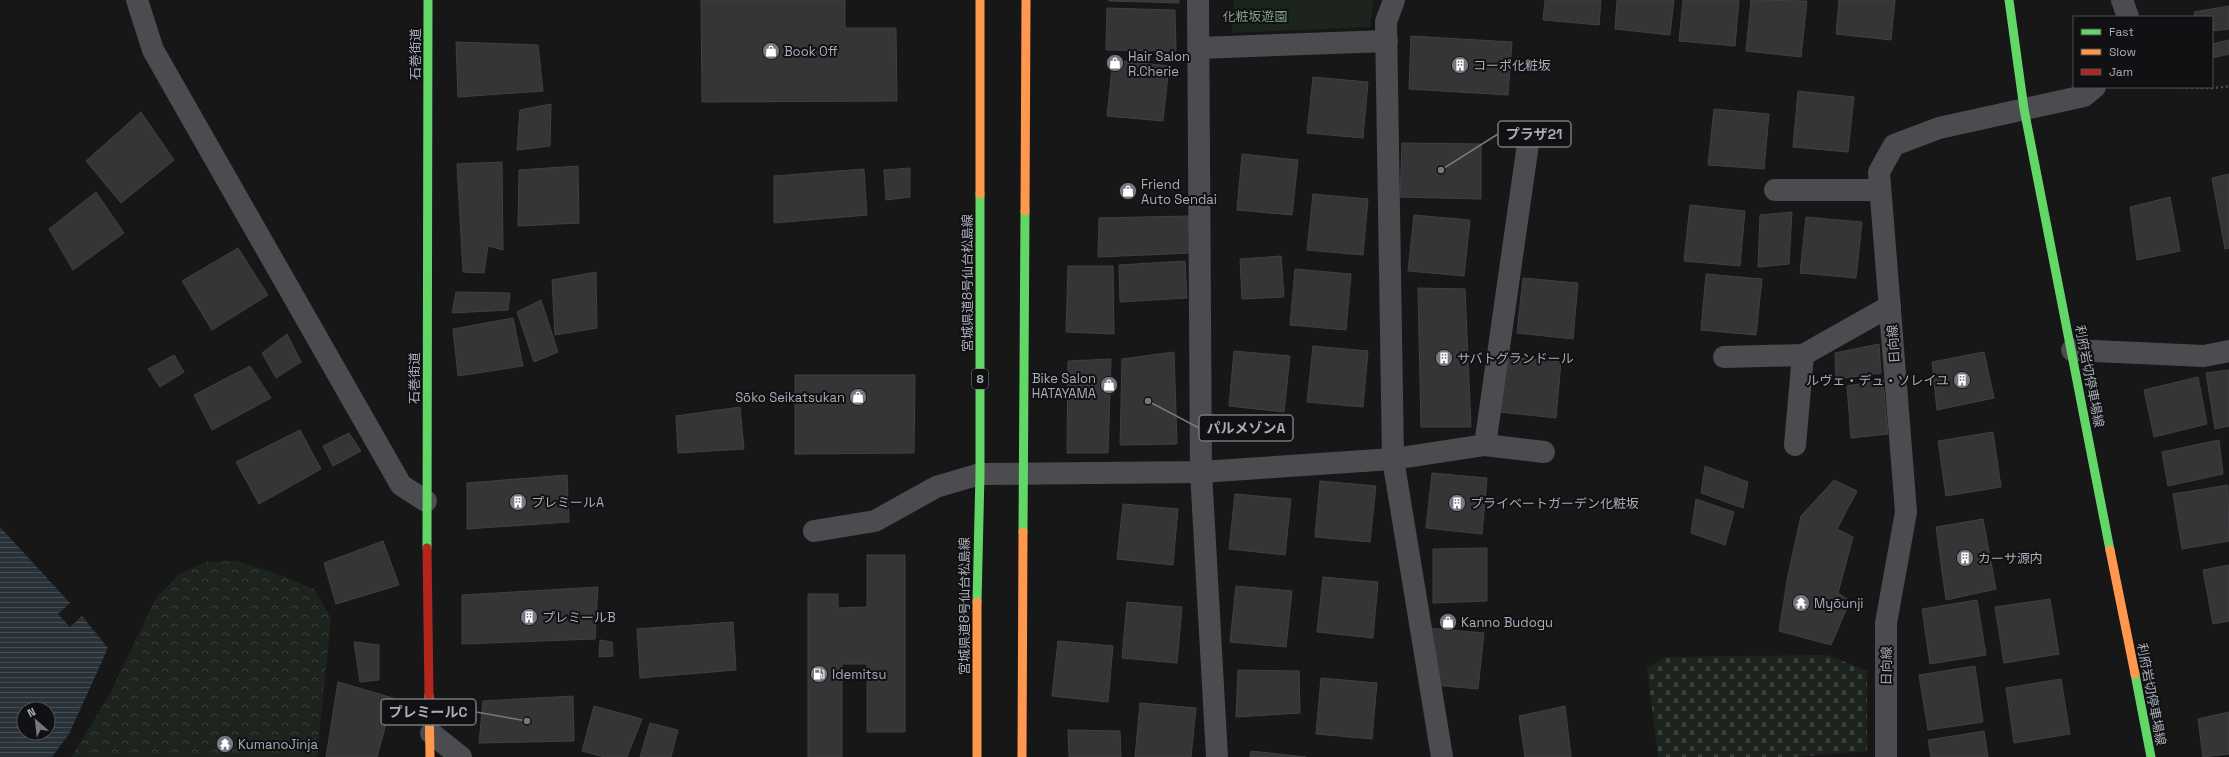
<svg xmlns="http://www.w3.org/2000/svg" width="2229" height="757" font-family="'Space Grotesk','Noto Sans JP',sans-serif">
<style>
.forest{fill:url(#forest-crowns)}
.cemetery{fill:url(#cemetery-stones)}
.green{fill:#1d241e}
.water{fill:url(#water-rules);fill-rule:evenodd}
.building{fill:#353536;stroke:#3f4043}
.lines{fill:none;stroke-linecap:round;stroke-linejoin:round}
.path{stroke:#4d4e52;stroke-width:2.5;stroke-dasharray:2 3;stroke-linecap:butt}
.street{stroke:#4b4c50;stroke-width:22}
.fast{stroke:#63d668;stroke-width:9}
.slow{stroke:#ff974d;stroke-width:9}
.jam{stroke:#b3261e;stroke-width:9}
.labels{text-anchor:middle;stroke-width:4;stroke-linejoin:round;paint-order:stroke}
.shield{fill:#111113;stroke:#7b7e86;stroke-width:1}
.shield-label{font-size:12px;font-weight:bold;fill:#a8adb8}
.park-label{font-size:13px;fill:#7fa381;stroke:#111113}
.poi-label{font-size:13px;fill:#a8adb8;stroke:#111113;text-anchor:start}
.street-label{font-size:13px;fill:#a8adb8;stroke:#111113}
.leader{fill:none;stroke:#757880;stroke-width:1.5}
.callout-dot{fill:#757880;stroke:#111113;stroke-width:1.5}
.callout{fill:#111113;stroke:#757880;stroke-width:1.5}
.callout-label{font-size:14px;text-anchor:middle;font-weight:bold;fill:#a8adb8}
</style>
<defs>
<pattern id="forest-crowns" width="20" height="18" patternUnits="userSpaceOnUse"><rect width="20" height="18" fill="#1d241e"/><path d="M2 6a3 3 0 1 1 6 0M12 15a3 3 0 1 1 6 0" fill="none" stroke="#3b413d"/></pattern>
<pattern id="cemetery-stones" width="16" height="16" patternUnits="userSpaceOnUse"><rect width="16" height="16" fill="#1d241e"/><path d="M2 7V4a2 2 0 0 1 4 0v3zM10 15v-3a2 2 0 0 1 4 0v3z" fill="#3b413d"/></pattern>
<pattern id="water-rules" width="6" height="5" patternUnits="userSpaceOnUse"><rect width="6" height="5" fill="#2a3239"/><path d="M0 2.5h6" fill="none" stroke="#464d54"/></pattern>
</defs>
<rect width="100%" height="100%" fill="#171717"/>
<polygon class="forest" points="236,561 286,577 315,590 331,618 317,757 71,757 109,696 155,600 179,574 206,562"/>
<polygon class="cemetery" points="1826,655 1867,670 1867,751 1795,757 1658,757 1647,668 1664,657"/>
<polygon class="green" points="1234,0 1374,0 1370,27 1232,33"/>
<path class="water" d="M 0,527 L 70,603 L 58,614 L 70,627 L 82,616 L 108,648 L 69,734 L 52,757 L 0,757 ZM 24,709 L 48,709 L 48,733 L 24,733 Z"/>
<g class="building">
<polygon points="701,0 845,0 845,28 896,28 897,101 702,102"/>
<polygon points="1109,0 1179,0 1179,3 1109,1"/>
<polygon points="1545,0 1601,0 1599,25 1543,20"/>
<polygon points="1617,0 1674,0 1670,35 1615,29"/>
<polygon points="1683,0 1739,0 1735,46 1679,41"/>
<polygon points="1751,0 1807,1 1801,57 1746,51"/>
<polygon points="1839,0 1895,0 1891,40 1836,34"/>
<polygon points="2229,6 2229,29 2212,31 2212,17 2195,17 2194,12"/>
<polygon points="1107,8 1175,10 1176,51 1106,50"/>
<polygon points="1411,36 1512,42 1508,95 1409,89"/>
<polygon points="2229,40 2229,54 2212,58 2212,44"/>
<polygon points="456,42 538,45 543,91 458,97"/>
<polygon points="1113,60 1169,66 1163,121 1107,116"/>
<polygon points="1313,77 1368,82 1363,138 1307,133"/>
<polygon points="1798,91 1854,97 1848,152 1793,147"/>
<polygon points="551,104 550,146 517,150 520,110"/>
<polygon points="1714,109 1769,114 1764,169 1708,165"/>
<polygon points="141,112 174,160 121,203 86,161"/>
<polygon points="1402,143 1481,144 1481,199 1400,197"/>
<polygon points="1242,154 1298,160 1292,215 1237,210"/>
<polygon points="502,162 503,250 488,246 484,273 463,272 457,164"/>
<polygon points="578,166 579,223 518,226 519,170"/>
<polygon points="910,168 910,197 886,200 884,170"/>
<polygon points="864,169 867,215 774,223 774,176"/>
<polygon points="2229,174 2229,248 2225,249 2212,178"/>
<polygon points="96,192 124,233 73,270 49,229"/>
<polygon points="1313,194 1368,199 1363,255 1307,250"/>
<polygon points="2170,197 2180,251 2137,260 2130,207"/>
<polygon points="1690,205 1745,211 1740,266 1684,261"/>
<polygon points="1792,212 1789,264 1758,267 1760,215"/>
<polygon points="1414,215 1470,220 1464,276 1408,271"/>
<polygon points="1188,216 1191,253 1098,257 1099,218"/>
<polygon points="1806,217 1862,222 1856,278 1800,273"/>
<polygon points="238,248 268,295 212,330 182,281"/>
<polygon points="1281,256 1284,297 1242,299 1240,259"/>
<polygon points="1185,261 1187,298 1120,302 1119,265"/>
<polygon points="1068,266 1113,266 1114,334 1066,332"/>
<polygon points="1295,269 1351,274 1346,330 1290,325"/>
<polygon points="596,272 597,328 555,335 552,280"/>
<polygon points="1706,274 1762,279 1756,335 1701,330"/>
<polygon points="1523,278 1578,283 1573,339 1517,333"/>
<polygon points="1418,288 1465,289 1471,427 1421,427"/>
<polygon points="456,292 510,293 508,310 452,313"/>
<polygon points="541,300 558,352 534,362 517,312"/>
<polygon points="513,318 523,366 458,376 453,329"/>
<polygon points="287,334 301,362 276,378 262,353"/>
<polygon points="1879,344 1881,373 1836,379 1835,353"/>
<polygon points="1313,346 1368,351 1363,407 1307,402"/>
<polygon points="1234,351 1290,356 1284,412 1229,406"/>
<polygon points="1174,352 1177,444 1120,445 1122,359"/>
<polygon points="1984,352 1994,398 1937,410 1932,362"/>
<polygon points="174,355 184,372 160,387 148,369"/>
<polygon points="1506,357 1561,362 1556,418 1500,412"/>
<polygon points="1111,359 1108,453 1067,453 1068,361"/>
<polygon points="250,366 271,398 212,430 194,395"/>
<polygon points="2229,370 2229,426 2215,429 2206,373"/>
<polygon points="795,375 915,375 914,453 795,454"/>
<polygon points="2198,377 2207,424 2154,437 2144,390"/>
<polygon points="1883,380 1888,434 1851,438 1847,386"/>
<polygon points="740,407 744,449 678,453 676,416"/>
<polygon points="300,430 321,469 259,504 236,462"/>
<polygon points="1993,432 2001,487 1946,496 1938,441"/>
<polygon points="349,433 361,451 333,466 323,446"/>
<polygon points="2219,440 2223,474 2168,486 2162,452"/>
<polygon points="1705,466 1748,482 1743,508 1701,493"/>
<polygon points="1432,473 1487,478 1482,534 1426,528"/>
<polygon points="567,475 569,522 467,529 467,483"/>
<polygon points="1834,480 1857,491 1837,529 1853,537 1838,593 1850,601 1831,645 1779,631 1788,575 1801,516"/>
<polygon points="1320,481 1376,486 1370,542 1315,537"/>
<polygon points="2228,485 2229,541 2182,549 2173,494"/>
<polygon points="1235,494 1291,499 1285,555 1229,549"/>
<polygon points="1696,499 1734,512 1725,545 1691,533"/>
<polygon points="1123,504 1178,509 1173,565 1117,559"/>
<polygon points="1983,519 1996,589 1946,600 1936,527"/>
<polygon points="383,541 399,585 336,604 324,563"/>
<polygon points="1487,548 1487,601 1433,603 1433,549"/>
<polygon points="867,555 905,555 905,732 867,732 867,664 842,664 842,757 808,757 808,594 838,594 838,608 867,607"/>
<polygon points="2229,565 2229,621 2213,624 2203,570"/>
<polygon points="1323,577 1378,582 1373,638 1317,632"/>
<polygon points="1236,586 1292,591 1286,647 1230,642"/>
<polygon points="598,587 595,639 462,644 462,595"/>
<polygon points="2050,599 2059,654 2004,663 1995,607"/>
<polygon points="1977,600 1986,655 1930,664 1922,609"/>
<polygon points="1127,602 1182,607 1177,663 1122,658"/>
<polygon points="733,622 736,670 640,678 637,629"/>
<polygon points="1428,628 1484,633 1478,689 1422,684"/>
<polygon points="600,640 612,642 613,656 599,657"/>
<polygon points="1058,641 1113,646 1108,702 1052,696"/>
<polygon points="354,642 379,645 379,680 360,682"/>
<polygon points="1975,666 1983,722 1928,730 1919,675"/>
<polygon points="1238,670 1299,671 1300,713 1236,717"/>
<polygon points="1321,678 1377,683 1372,739 1316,734"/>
<polygon points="2061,679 2070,734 2014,743 2006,688"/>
<polygon points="338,682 393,698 377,757 326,757"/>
<polygon points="573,696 574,741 479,743 483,701"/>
<polygon points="1140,703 1196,708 1191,757 1135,757"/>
<polygon points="594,706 642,719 627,757 604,757 582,751"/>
<polygon points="1565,706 1571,757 1525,757 1519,716"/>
<polygon points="2229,712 2229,754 2203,757 2198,719"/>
<polygon points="650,723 678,730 671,757 640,757"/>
<polygon points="1068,730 1120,731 1121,757 1069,757"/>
<polygon points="1984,731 1988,757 1931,757 1928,740"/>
<polygon points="1251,751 1306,757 1250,757"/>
</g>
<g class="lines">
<polyline class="path" points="2161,87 2215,88 2229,86"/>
<g class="street">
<polyline points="137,0 153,50 401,485 426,501"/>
<polyline points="1198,0 1201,472 1217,757"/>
<polyline points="1394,0 1386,22 1393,459 1442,757"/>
<polyline points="2122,0 2128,17"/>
<polyline points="1199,48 1387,41"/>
<polyline points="1775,190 1880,190"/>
<polyline points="2072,350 2204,356 2229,351"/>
<polyline points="1724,357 1803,355"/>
<polyline points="1485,445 1528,144"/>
<polyline points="1795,445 1803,355 1890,306"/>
<polyline points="814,531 875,521 936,487 980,474 1201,472 1393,459 1485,445 1544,452"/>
<polyline points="431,733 461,757"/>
<polyline points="1886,757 1886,623 1906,512 1879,172 1894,145 1939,128 2084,96 2095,87"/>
</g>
<g class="fast">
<polyline points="2009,0 2024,109 2110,550"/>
<polyline points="1023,532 1025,211"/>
<polyline points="427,548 428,0"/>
<polyline points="977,602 980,474 980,194"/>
<polyline points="2135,674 2151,757"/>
</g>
<g class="slow">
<polyline points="980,0 980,194"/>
<polyline points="1025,211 1026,0"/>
<polyline points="2110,550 2135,674"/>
<polyline points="977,602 977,757"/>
<polyline points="429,695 430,757"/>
<polyline points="1022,757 1023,532"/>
</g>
<polyline class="jam" points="427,548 429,695"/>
</g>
<defs>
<symbol id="shop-disc" viewBox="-11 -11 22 22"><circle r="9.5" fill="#757880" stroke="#111113"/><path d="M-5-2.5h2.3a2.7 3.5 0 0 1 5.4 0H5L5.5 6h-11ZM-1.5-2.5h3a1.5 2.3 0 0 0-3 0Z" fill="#fff"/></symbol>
<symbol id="building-disc" viewBox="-11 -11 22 22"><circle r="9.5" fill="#757880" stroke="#111113"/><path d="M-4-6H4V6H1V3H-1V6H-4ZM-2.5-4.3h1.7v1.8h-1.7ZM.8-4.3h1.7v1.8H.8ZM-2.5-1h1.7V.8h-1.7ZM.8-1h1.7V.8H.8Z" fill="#fff"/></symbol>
<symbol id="temple-disc" viewBox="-11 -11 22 22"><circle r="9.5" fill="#757880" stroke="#111113"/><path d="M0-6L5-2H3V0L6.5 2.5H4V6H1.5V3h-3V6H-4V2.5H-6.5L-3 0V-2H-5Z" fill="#fff"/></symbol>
<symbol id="fuel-disc" viewBox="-11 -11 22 22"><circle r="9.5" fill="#757880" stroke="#111113"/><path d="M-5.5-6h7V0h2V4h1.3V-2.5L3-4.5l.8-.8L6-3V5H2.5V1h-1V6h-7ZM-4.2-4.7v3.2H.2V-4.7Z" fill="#fff"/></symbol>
</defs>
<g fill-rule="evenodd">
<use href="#shop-disc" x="761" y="41" width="20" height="20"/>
<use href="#shop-disc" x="1105" y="53" width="20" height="20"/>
<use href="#building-disc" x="1450" y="55" width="20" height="20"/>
<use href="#shop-disc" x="1118" y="181" width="20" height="20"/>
<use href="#building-disc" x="1434" y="348" width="20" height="20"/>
<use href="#building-disc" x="1952" y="370" width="20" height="20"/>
<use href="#shop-disc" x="1099" y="375" width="20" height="20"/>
<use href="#shop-disc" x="848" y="387" width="20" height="20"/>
<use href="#building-disc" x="508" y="492" width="20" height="20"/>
<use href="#building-disc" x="1447" y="493" width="20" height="20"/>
<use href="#building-disc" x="1955" y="548" width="20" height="20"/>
<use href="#temple-disc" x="1791" y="593" width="20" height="20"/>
<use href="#building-disc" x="519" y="607" width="20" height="20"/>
<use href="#shop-disc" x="1438" y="612" width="20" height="20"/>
<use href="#fuel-disc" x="809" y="664" width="20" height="20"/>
<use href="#temple-disc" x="215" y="734" width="20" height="20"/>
</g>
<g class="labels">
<rect class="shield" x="972" y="369" width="16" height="20" rx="3"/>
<g class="shield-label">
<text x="980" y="383">8</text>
</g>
<g class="park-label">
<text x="1255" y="21">化粧坂遊園</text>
</g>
<g class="poi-label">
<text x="784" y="56">Book Off</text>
<text x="1128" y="61">Hair Salon<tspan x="1128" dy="15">R.Cherie</tspan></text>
<text x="1473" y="70">コーポ化粧坂</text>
<text x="1141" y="189">Friend<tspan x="1141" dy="15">Auto Sendai</tspan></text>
<text x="1457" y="363">サバトグランドール</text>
<text x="1096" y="383" text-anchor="end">Bike Salon<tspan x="1096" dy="15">HATAYAMA</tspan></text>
<text x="1949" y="385" text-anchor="end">ルヴェ・デュ・ソレイユ</text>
<text x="845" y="402" text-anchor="end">Sōko Seikatsukan</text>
<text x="531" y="507">プレミールA</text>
<text x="1470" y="508">プライベートガーデン化粧坂</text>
<text x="1978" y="563">カーサ源内</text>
<text x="1814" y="608">Myōunji</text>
<text x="542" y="622">プレミールB</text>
<text x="1461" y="627">Kanno Budogu</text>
<text x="832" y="679">Idemitsu</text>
<text x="238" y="749">KumanoJinja</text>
</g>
<g class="street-label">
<text transform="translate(415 54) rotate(-90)" y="5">石巻街道</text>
<text transform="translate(967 283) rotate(-90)" y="5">宮城県道8号仙台松島線</text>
<text transform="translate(1893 344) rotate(-94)" y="5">日向線</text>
<text transform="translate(2090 376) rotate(79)" y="5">利府岩切停車場線</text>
<text transform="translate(414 378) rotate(-90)" y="5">石巻街道</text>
<text transform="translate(964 606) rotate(-90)" y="5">宮城県道8号仙台松島線</text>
<text transform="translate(1886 666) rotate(-89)" y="5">日向線</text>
<text transform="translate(2152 694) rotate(79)" y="5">利府岩切停車場線</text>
</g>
</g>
<path class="leader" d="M1441 170L1498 134M1148 401L1199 428M527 721L476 712"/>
<g class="callout-dot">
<circle cx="1441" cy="170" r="4"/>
<circle cx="1148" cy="401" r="4"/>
<circle cx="527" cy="721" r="4"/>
</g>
<g class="callout">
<rect x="1498" y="121" width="73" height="26" rx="4"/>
<rect x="1199" y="415" width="94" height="26" rx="4"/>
<rect x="381" y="699" width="95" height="26" rx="4"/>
</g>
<g class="callout-label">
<text x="1534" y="139">プラザ21</text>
<text x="1246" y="433">パルメゾンA</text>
<text x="428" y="717">プレミールC</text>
</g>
<rect x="2073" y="16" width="140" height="72" fill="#111113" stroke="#4d4f55"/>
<rect x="2081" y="29" width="20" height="6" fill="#63d668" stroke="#4d4f55"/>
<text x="2109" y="36" font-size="12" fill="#a8adb8">Fast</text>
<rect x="2081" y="49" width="20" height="6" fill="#ff974d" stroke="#4d4f55"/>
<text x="2109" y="56" font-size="12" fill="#a8adb8">Slow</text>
<rect x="2081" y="69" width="20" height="6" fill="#b3261e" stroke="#4d4f55"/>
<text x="2109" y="76" font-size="12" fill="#a8adb8">Jam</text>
<g transform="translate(36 721) rotate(332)"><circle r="19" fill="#111113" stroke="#4d4f55"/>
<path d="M0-3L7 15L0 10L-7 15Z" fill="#757880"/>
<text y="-6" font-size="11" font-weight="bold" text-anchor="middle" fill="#a8adb8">N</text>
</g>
</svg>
